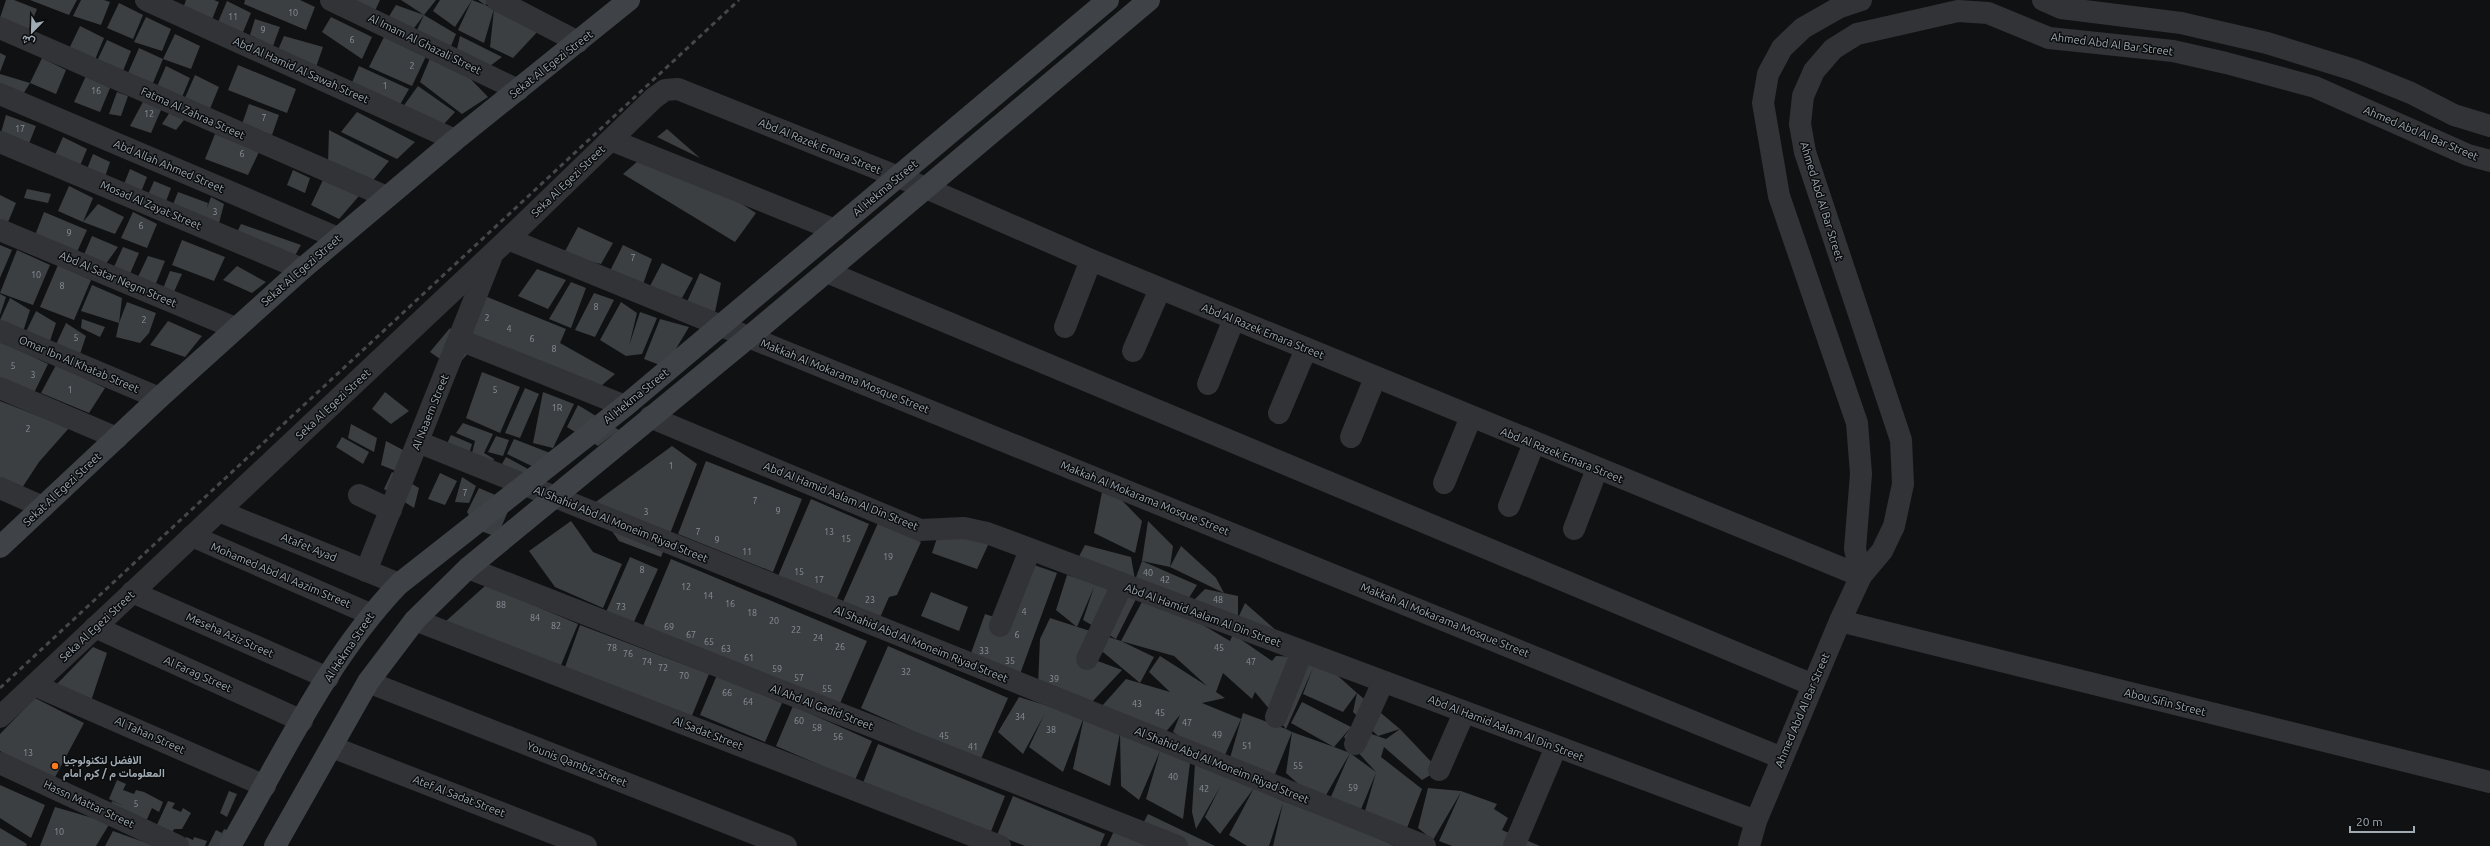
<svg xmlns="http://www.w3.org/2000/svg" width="2490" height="846" font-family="Ubuntu,Vazirmatn,sans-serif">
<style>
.building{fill:#3c3f42}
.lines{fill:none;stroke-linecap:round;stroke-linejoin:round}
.street{stroke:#313337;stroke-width:22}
.secondary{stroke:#3f4347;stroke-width:22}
.rail{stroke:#44484c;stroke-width:3;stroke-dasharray:5 4;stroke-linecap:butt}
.poi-dot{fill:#fb7c1f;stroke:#0b0c0d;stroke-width:1.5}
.labels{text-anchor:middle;stroke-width:3;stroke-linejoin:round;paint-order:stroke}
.number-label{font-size:9px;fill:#889098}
.street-label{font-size:11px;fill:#a1abb4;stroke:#0b0c0d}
.poi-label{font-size:11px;font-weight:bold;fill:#a1abb4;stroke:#0b0c0d;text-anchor:start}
</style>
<rect width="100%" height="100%" fill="#101112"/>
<g class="building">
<polygon points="6,0 14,0 37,9 29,29 0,18"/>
<polygon points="30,0 77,0 69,15"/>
<polygon points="81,0 104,0 110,2 101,25 73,16"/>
<polygon points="186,0 214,0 219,2 211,22 182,11"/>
<polygon points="245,0 300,0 315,7 306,30 244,4"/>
<polygon points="349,0 380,0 373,15"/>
<polygon points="401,0 436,0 424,15 456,34 449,51 416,32 424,15 408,36 388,18 396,5 424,15"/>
<polygon points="440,0 472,0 455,27 433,11"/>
<polygon points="472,0 485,5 478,0 496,0 485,5 540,29 513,58 490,47 494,9 484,43 458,30"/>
<polygon points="227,1 251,13 241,37 216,27"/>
<polygon points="119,3 143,15 133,39 107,28"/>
<polygon points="146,17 171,29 162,51 134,42"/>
<polygon points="331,17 372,37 362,59 322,32"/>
<polygon points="255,19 280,27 273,46 250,35"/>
<polygon points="80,26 104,38 94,62 68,51"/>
<polygon points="175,34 200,46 191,69 163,59 153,83 128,73 139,48 163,59"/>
<polygon points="385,35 427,54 412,86 369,67"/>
<polygon points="284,36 323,47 316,67 278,50"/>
<polygon points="460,36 502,57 490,66 457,49"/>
<polygon points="107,40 131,51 121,76 95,65"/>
<polygon points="0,53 6,56 0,72"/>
<polygon points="431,56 457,65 488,97 462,114 420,82"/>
<polygon points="42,58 66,70 56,94 30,83 22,96 0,90 0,74 30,83"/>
<polygon points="238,65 296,89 287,113 228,90"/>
<polygon points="166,66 190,78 180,102 155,91"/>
<polygon points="359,66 409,89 394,115 348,92"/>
<polygon points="195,75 219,87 209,111 184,100"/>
<polygon points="86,76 110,88 100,112 74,102"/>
<polygon points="418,86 455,112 432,137 397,115"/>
<polygon points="117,92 128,96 121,116 109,114"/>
<polygon points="144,100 161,110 151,133 130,126"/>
<polygon points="249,104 279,115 272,135 242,124"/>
<polygon points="170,112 184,120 176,130 162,124"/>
<polygon points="357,112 415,142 397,159 341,132"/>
<polygon points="6,115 36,126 28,146 0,136"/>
<polygon points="667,129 700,158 657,137"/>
<polygon points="329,130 389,161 370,184 328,164"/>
<polygon points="215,134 259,152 248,175 205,159"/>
<polygon points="63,137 87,149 77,173 52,162"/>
<polygon points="653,148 756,213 735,242 623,174"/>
<polygon points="93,154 110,162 105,177 87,169"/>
<polygon points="130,169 147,177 141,192 124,184"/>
<polygon points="293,170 310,178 305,193 287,185"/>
<polygon points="323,180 359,196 339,219 311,205"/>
<polygon points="154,181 171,188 165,204 148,195"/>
<polygon points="69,186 93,198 83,222 58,211"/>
<polygon points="27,189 51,194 48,203 24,198"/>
<polygon points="178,192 208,203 207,208 211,197 224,204 218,227 170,212"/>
<polygon points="0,195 16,203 6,227 0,225"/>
<polygon points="98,204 124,217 115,234 83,222"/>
<polygon points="44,212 87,230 76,254 34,238"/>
<polygon points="133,212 157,224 147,248 121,238"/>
<polygon points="241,224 301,245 285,273 229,249"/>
<polygon points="578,227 613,243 601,264 563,255"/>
<polygon points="92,236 118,247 105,265 83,257"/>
<polygon points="182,240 225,257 214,281 172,265"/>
<polygon points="0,245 12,250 0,278"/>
<polygon points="623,245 652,259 643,284 609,273"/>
<polygon points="123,247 139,253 129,276 113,269"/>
<polygon points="17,250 50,265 33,305 0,293"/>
<polygon points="148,256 165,261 154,288 136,281"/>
<polygon points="662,263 693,278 682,298 649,288"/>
<polygon points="58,265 91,280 74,320 40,307"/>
<polygon points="237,266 266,282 252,293 223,280"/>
<polygon points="537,269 566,280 548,309 518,296"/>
<polygon points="170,271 182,274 173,294 162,291"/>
<polygon points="700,273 721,283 715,312 686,304"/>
<polygon points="571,282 586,288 571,328 549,319"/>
<polygon points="92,285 122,298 119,323 127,302 156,313 149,333 140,343 116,337 119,323 81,311"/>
<polygon points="594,293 614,300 595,337 575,330"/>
<polygon points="0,294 6,297 0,315"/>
<polygon points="480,294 566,329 560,343 615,374 594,392 463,337"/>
<polygon points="10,298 30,310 21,338 0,329 0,320"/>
<polygon points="621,302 637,313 629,346 640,312 657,318 642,354 626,356 600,340"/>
<polygon points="36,311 56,323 47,350 22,340"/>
<polygon points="82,319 105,327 100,337 81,328"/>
<polygon points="660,319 689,327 665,367 644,359"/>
<polygon points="168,321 202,336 185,357 150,345"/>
<polygon points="66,323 86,336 77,363 52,353"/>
<polygon points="450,328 471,350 454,369 430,352"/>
<polygon points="0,341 48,364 33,395 0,379"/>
<polygon points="56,365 105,388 89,413 41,393"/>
<polygon points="482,372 520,387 500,433 466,418"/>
<polygon points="525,388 539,394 520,438 505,433"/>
<polygon points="385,392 409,411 391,424 372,409"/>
<polygon points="543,392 574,404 553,448 533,443"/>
<polygon points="0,401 69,428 39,462 20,491 0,481"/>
<polygon points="578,405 619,430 598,446 567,427"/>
<polygon points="463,423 493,434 484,453 494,459 487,476 471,457 475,441 456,433"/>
<polygon points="351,424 377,438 374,452 348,438"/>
<polygon points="451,435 472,444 465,469 441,457"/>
<polygon points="496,436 509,440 503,456 488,452"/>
<polygon points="342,437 369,452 363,464 336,447"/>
<polygon points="514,439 550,453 542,471 507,454"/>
<polygon points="386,441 422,460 411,477 381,465"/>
<polygon points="672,446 697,464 661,557 619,541 593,504"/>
<polygon points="506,457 546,479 494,478"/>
<polygon points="706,461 802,499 773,572 678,534"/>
<polygon points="392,472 419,488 414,508 384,489"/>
<polygon points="440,473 457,481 445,505 428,499"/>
<polygon points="462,477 476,486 469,503 455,502"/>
<polygon points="1104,482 1142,521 1135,553 1094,533"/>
<polygon points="479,488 512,502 497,537 478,530 467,512"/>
<polygon points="811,499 869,524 836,601 778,576"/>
<polygon points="571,521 593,552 622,564 603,608 555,587 529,551"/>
<polygon points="1148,521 1173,546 1170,567 1142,561"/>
<polygon points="878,523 921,542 897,595 889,597 879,620 842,604"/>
<polygon points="963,534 989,543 977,569 932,553 937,538"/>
<polygon points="1085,545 1131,557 1135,580 1142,561 1197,585 1187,601 1074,566"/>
<polygon points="1181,546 1216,578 1224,593 1170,567"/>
<polygon points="630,557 658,569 633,624 606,612"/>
<polygon points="671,559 867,641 838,708 643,626"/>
<polygon points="1034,565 1057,573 1020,674 970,656 985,614 1012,623"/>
<polygon points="1067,575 1095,583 1140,591 1116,639 1083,620 1094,587 1077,627 1056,610"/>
<polygon points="486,585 578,624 559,670 445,622"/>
<polygon points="1205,589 1238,596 1238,618 1245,603 1287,640 1193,601"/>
<polygon points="931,592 968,607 959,631 921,616"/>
<polygon points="1143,600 1191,618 1230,641 1233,634 1272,661 1276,656 1318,658 1357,693 1343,712 1303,694 1313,668 1286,729 1292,732 1271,784 1230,758 1243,713 1286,729 1255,692 1252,699 1223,673 1216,692 1225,698 1202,703 1241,719 1221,764 1173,732 1180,715 1159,740 1102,706 1126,679 1170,692 1149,672 1160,656 1207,686 1174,656 1121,641 1154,657 1140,683 1103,652 1095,660 1122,670 1091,703 1038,685 1040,639 1050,618 1121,641"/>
<polygon points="580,625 709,674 691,718 564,670"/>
<polygon points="888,646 1008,698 980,761 861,708"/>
<polygon points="93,647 107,653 91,701 56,685"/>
<polygon points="717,675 782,703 765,742 700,715"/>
<polygon points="1357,693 1400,729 1378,736 1353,712"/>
<polygon points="1019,697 1084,717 1120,733 1110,786 1073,769 1084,717 1063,772 1029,747 1044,715 1023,754 998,732"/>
<polygon points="35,698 84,723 53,781 0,751 0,734"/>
<polygon points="1302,702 1351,727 1334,747 1350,753 1376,772 1344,737 1351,727 1386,739 1400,729 1439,770 1422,780 1384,747 1381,757 1422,789 1407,828 1365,811 1376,773 1357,819 1330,799 1350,753 1321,804 1286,773 1292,732 1334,747 1291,723"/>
<polygon points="793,706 872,741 855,780 776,746"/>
<polygon points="1120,733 1190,763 1183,819 1146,799 1160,751 1139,800 1121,786"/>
<polygon points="878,744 1005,796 990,834 863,783"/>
<polygon points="1195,763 1254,788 1283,801 1355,828 1395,846 1273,846 1283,803 1269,846 1247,846 1229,835 1254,788 1220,834 1205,817 1220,787 1196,829 1192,812"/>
<polygon points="117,780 126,784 123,790 134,794 136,790 144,792 163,802 159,812 152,808 144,826 106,815 112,801 124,806 109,799"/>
<polygon points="0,785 45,805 31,838 0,818"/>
<polygon points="1428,788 1461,791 1497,804 1494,809 1508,818 1502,830 1540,846 1452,846 1439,841 1461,792 1433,840 1418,828"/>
<polygon points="229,791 237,794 227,817 220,813"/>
<polygon points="1013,796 1105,834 1100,846 1025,846 997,835"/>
<polygon points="168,801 175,803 172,808 181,812 183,808 191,813 182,829 174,829 170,838 154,831"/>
<polygon points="55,807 110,823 96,846 40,846"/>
<polygon points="1148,814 1215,846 1164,846 1139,831"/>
<polygon points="0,828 27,844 26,846 0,846"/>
<polygon points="224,829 241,835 236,846 208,846 216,830 222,833"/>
<polygon points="113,831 155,846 105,846"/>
<polygon points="1114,831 1149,846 1107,846"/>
<polygon points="186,837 193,840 194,837 207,841 205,846 187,846 183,844"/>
</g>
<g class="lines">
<g class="street">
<polyline points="146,0 455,140"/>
<polyline points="331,0 518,90"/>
<polyline points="497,0 578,42"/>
<polyline points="2043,0 2061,8 2181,23 2267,43 2354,70 2411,93 2454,115 2490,126"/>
<polyline points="0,28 387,197"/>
<polyline points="0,94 338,238"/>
<polyline points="611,140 835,230"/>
<polyline points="0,142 302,269"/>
<polyline points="0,230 235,328"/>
<polyline points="508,239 1782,758"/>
<polyline points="827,272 1813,685"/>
<polyline points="1065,327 1091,260"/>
<polyline points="0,331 159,398"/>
<polyline points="460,340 625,406"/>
<polyline points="1133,351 1160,289"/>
<polyline points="1208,384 1234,319"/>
<polyline points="0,388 117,438"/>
<polyline points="1279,413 1306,349"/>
<polyline points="650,417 920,530 964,528 987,533 1756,821"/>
<polyline points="1351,437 1375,378"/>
<polyline points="418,442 1425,846"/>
<polyline points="1444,483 1471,417"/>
<polyline points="0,488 43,507"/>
<polyline points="359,495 391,510"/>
<polyline points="1509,506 1534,443"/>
<polyline points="219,511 399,584"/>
<polyline points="1574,529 1597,469"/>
<polyline points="192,536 370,614"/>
<polyline points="468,568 1177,846"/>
<polyline points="366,571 491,258"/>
<polyline points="1861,576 1855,549 1861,474 1857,423 1779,196 1763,103 1768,74 1782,48 1803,28 1840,7 1861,0"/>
<polyline points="132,592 328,678"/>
<polyline points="415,620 1000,846"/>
<polyline points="1840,621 2490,782"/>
<polyline points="1000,626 1030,550"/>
<polyline points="95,627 302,721"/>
<polyline points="1087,659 1122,585"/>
<polyline points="368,682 786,846"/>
<polyline points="34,685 265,786"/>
<polyline points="0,717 508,239 654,98 665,90 678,89 926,188 1091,260 1861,576"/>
<polyline points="1276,717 1302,652"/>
<polyline points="1355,744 1383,682"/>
<polyline points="332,747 586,846"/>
<polyline points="0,763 178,846"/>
<polyline points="1439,770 1464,713"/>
<polyline points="1514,846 1556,747"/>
<polyline points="1749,846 1756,821 1840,621 1861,576 1882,551 1894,526 1903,484 1901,440 1805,152 1800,124 1803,96 1814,71 1833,49 1857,34 1958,11 1988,13 2049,38 2173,51 2226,63 2315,87 2468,155 2490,161"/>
</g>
<g class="secondary">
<polyline points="0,547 159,398 302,269 455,140 629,0"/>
<path d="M 230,846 C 282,757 327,659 399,584 L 625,406 L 1108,0"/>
<polyline points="275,846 368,682 415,620 468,568 749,337 1149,0"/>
</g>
<polyline class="rail" points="0,688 739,0"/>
</g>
<circle class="poi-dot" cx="55" cy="766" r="4"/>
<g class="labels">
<g class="number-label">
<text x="293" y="16">10</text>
<text x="233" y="20">11</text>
<text x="263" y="33">9</text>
<text x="352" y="43">6</text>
<text x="412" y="69">2</text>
<text x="385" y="89">1</text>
<text x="96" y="94">16</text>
<text x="149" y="117">12</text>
<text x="264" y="121">7</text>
<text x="20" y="132">17</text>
<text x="242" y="157">6</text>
<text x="215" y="215">3</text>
<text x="141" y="229">6</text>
<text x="69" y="236">9</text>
<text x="633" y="261">7</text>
<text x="36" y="278">10</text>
<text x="62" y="289">8</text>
<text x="596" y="310">8</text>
<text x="487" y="321">2</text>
<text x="144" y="323">2</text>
<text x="509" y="332">4</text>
<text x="76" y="341">5</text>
<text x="532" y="342">6</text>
<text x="554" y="352">8</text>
<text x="13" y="369">5</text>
<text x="33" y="378">3</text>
<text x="70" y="393">1</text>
<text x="495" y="393">5</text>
<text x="557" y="411">1R</text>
<text x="28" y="432">2</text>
<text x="671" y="469">1</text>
<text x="465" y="496">7</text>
<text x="755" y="504">7</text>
<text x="778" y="514">9</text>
<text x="646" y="515">3</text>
<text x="698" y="535">7</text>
<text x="829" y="535">13</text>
<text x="846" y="542">15</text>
<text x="717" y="543">9</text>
<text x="747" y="555">11</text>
<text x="888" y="560">19</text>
<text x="642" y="573">8</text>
<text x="799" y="575">15</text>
<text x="1148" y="576">40</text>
<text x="819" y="583">17</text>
<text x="1165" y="583">42</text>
<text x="686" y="590">12</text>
<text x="708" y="599">14</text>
<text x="870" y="603">23</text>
<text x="1218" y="603">48</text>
<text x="730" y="607">16</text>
<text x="501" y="608">88</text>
<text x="621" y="610">73</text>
<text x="1024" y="615">4</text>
<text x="752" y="616">18</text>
<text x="535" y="621">84</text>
<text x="774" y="624">20</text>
<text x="556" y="629">82</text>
<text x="669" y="630">69</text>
<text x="796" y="633">22</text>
<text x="691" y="638">67</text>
<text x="1017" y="638">6</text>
<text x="818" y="641">24</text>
<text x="709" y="645">65</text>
<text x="840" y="650">26</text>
<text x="612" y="651">78</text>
<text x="1219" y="651">45</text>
<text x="726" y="652">63</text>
<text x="984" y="654">33</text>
<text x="628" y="657">76</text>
<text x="749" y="661">61</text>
<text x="1010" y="664">35</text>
<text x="647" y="665">74</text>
<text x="1251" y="665">47</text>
<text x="663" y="671">72</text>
<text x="777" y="672">59</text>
<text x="906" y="675">32</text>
<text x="684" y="679">70</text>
<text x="799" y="681">57</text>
<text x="1054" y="682">39</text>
<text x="827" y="692">55</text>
<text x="727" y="696">66</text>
<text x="748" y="705">64</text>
<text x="1137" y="707">43</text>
<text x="1160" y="716">45</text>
<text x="1020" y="720">34</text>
<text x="799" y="724">60</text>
<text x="1187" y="726">47</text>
<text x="817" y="731">58</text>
<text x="1051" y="733">38</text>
<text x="1217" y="738">49</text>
<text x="944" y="739">45</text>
<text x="838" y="740">56</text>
<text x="1247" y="749">51</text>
<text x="973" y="750">41</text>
<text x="28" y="756">13</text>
<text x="1298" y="769">55</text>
<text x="1173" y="780">40</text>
<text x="1353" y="791">59</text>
<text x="1204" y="792">42</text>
<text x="136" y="807">5</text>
<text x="59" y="835">10</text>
</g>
<g class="street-label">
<text transform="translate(425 44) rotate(26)" y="4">Al Imam Al Ghazali Street</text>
<text transform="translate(2112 44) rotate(7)" y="4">Ahmed Abd Al Bar Street</text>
<text transform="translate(551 64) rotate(-38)" y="4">Sekat Al Egezi Street</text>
<text transform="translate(301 70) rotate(24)" y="4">Abd Al Hamid Al Sawah Street</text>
<text transform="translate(193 113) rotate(24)" y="4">Fatma Al Zahraa Street</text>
<text transform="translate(2421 133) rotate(23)" y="4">Ahmed Abd Al Bar Street</text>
<text transform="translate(820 146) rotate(22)" y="4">Abd Al Razek Emara Street</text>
<text transform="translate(169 166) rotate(23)" y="4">Abd Allah Ahmed Street</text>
<text transform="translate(568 181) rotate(-44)" y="4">Seka Al Egezi Street</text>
<text transform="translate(885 188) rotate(-40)" y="4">Al Hekma Street</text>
<text transform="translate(1822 201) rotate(73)" y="4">Ahmed Abd Al Bar Street</text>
<text transform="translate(151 205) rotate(23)" y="4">Mosad Al Zayat Street</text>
<text transform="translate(301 270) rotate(-41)" y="4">Sekat Al Egezi Street</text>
<text transform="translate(118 279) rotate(23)" y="4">Abd Al Satar Negm Street</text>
<text transform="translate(1263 331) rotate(22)" y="4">Abd Al Razek Emara Street</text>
<text transform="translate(79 364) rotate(23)" y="4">Omar Ibn Al Khatab Street</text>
<text transform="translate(845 376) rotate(22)" y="4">Makkah Al Mokarama Mosque Street</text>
<text transform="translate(636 396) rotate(-39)" y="4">Al Hekma Street</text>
<text transform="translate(333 404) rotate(-43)" y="4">Seka Al Egezi Street</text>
<text transform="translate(430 412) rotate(-68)" y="4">Al Naaem Street</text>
<text transform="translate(1562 455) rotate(22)" y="4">Abd Al Razek Emara Street</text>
<text transform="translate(62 489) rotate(-43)" y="4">Sekat Al Egezi Street</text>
<text transform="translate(841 496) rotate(22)" y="4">Abd Al Hamid Aalam Al Din Street</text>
<text transform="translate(1145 498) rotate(22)" y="4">Makkah Al Mokarama Mosque Street</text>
<text transform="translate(621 524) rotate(22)" y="4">Al Shahid Abd Al Moneim Riyad Street</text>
<text transform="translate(309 547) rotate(22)" y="4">Atafet Ayad</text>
<text transform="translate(281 575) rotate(23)" y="4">Mohamed Abd Al Aazim Street</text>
<text transform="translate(1203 615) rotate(20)" y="4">Abd Al Hamid Aalam Al Din Street</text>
<text transform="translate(1445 620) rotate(22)" y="4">Makkah Al Mokarama Mosque Street</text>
<text transform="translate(97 626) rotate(-43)" y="4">Seka Al Egezi Street</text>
<text transform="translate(230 635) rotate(24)" y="4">Meseha Aziz Street</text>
<text transform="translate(921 644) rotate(22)" y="4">Al Shahid Abd Al Moneim Riyad Street</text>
<text transform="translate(349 647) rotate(-56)" y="4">Al Hekma Street</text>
<text transform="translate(198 674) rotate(24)" y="4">Al Farag Street</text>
<text transform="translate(2165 702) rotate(14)" y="4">Abou Sifin Street</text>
<text transform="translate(822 707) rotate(21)" y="4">Al Ahd Al Gadid Street</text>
<text transform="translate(1802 710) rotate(-67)" y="4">Ahmed Abd Al Bar Street</text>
<text transform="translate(1506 728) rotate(21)" y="4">Abd Al Hamid Aalam Al Din Street</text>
<text transform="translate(708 733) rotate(21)" y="4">Al Sadat Street</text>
<text transform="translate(150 735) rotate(24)" y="4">Al Tahan Street</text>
<text transform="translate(577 764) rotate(21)" y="4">Younis Qambiz Street</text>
<text transform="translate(1222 765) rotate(22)" y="4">Al Shahid Abd Al Moneim Riyad Street</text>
<text transform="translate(459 796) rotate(21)" y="4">Atef Al Sadat Street</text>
<text transform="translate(89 804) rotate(25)" y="4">Hassn Mattar Street</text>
</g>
<g class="poi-label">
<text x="63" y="764">الافضل لتكنولوجيا<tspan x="63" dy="13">المعلومات م / كرم امام</tspan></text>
</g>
</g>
<g transform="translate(32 32) rotate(203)" stroke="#0b0c0d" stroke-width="3" paint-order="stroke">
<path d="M0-3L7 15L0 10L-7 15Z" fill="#a1abb4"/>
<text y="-6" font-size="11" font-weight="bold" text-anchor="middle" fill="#a1abb4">ش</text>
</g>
<path d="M2350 826v6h64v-6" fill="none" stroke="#a1abb4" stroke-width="2"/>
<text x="2356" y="826" font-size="12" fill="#a1abb4" stroke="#0b0c0d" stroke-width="3" paint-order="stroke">20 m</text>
</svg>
